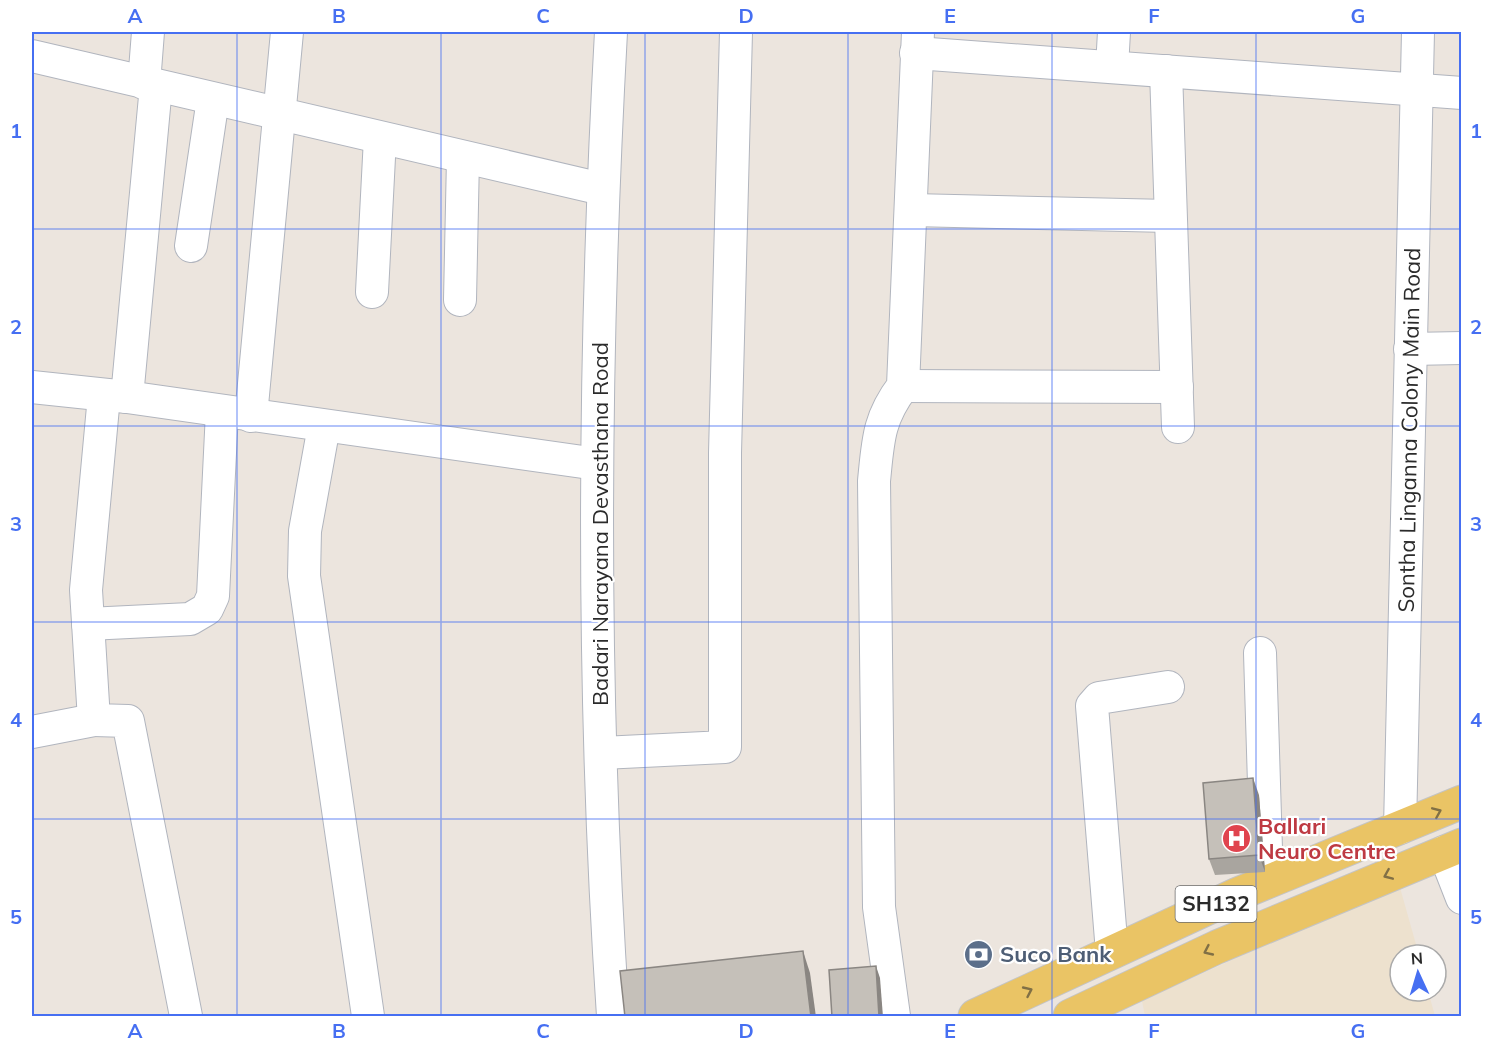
<svg xmlns="http://www.w3.org/2000/svg" width="1493" height="1048" font-family="Mulish,sans-serif">
<style>
.education{fill:#ede1ce}
.lines{fill:none;stroke-linecap:round;stroke-linejoin:round}
.street-casing{stroke:#b1b5be;stroke-width:34}
.primary-casing{stroke:#c4c4c4;stroke-width:35}
.street{stroke:#fff;stroke-width:32}
.primary{stroke:#eac465;stroke-width:33}
.wall{fill:#a9a59f}
.shaded-wall{fill:#8a8682}
.building{fill:#c5c0b9;stroke:#8a8682;stroke-width:1.5}
.oneway{stroke:#817045}
.grid{fill:none;stroke:#466ff2;stroke-width:1.5;stroke-opacity:0.55}
.labels{text-anchor:middle;stroke-width:4.5;stroke-linejoin:round;paint-order:stroke}
.shield{fill:#fff;stroke:#6b6b6b;stroke-width:1.5}
.shield-label{font-size:21px;font-weight:bold;fill:#2b2b2b}
.street-label{font-size:22px;fill:#2b2b2b;stroke:#fff}
.health-label{font-size:22px;font-weight:bold;fill:#be3a42;stroke:#fff;text-anchor:start}
.service-label{font-size:22px;font-weight:bold;fill:#4e5e75;stroke:#fff;text-anchor:start}
.neatline{fill:none;stroke:#466ff2;stroke-width:2}
.grid-label{font-size:20px;text-anchor:middle;font-weight:bold;fill:#466ff2}
</style>
<rect width="100%" height="100%" fill="#ece5de"/>
<polygon class="education" points="1399,884 1419,955 1400,955 1400,991 1428,991 1435,1016 1145,1016 1142,1001"/>
<g class="lines">
<defs>
<g id="street">
<path d="M 611,32 C 593,359 591,689 613,1016"/>
<polyline points="916,53 1462,93"/>
<polyline points="32,56 602,189"/>
<polyline points="1112,67 1114,32"/>
<polyline points="1166,71 1178,427"/>
<polyline points="144,83 148,32"/>
<polyline points="912,210 1169,216"/>
<polyline points="191,246 213,99"/>
<polyline points="372,292 380,138"/>
<polyline points="460,300 463,158"/>
<polyline points="1410,349 1462,348"/>
<polyline points="903,386 1177,387"/>
<polyline points="32,387 127,397 597,464"/>
<polyline points="104,396 86,590 94,720 128,721 186,1016"/>
<polyline points="127,397 156,86"/>
<polyline points="251,416 287,32"/>
<polyline points="324,426 305,531 304,576 368,1016"/>
<polyline points="88,624 190,619 207,609 213,596 222,412"/>
<polyline points="1260,653 1267,882"/>
<polyline points="32,732 94,720"/>
<polyline points="602,753 725,747 725,453 736,32"/>
<polyline points="1400,828 1418,32"/>
<polyline points="1444,852 1462,898"/>
<polyline points="1112,952 1092,706 1099,698 1168,687"/>
<path d="M 894,1016 L 879,907 L 874,481 C 878,441 878,419 903,386 L 918,32"/>
</g>
<g id="primary">
<polyline points="975,1016 1238,894 1462,802"/>
<polyline points="1070,1016 1217,947 1462,845"/>
</g>
</defs>
<use href="#street" class="street-casing"/>
<use href="#primary" class="primary-casing"/>
<use href="#street" class="street"/>
<use href="#primary" class="primary"/>
</g>
<polygon class="wall" points="1259,795 1265,872 1215,875 1209,859"/>
<g class="shaded-wall">
<polygon points="1253,778 1259,795 1265,872 1259,855"/>
<polygon points="803,951 810,973 816,1017 811,1017"/>
<polygon points="876,966 880,978 883,1017 879,1017"/>
</g>
<g class="building">
<polygon points="1253,778 1259,855 1209,859 1203,783"/>
<polygon points="803,951 811,1017 625,1017 620,971"/>
<polygon points="876,966 879,1017 832,1017 829,970"/>
</g>
<defs><path id="oneway-chevron" d="M-2-3.5L2.5 0L-2 3.5" fill="none" stroke-width="1.6" stroke-linecap="round" stroke-linejoin="round" transform="scale(1.5)"/></defs>
<g class="oneway">
<use href="#oneway-chevron" transform="translate(1437 812) rotate(-23)"/>
<use href="#oneway-chevron" transform="translate(1388 875) rotate(157)"/>
<use href="#oneway-chevron" transform="translate(1208 951) rotate(155)"/>
<use href="#oneway-chevron" transform="translate(1028 991) rotate(-25)"/>
</g>
<path class="grid" d="M 237,32 L 237,1016M 441,32 L 441,1016M 645,32 L 645,1016M 848,32 L 848,1016M 1052,32 L 1052,1016M 1256,32 L 1256,1016M 32,229 L 1462,229M 32,426 L 1462,426M 32,622 L 1462,622M 32,819 L 1462,819"/>
<defs>
<symbol id="hospital-disc" viewBox="-11 -11 22 22"><circle r="9.5" fill="#e0444e" stroke="#fff"/><path d="M-5-5h3v3.5h4V-5h3V5h-3V1.5h-4V5h-3Z" fill="#fff"/></symbol>
<symbol id="bank-disc" viewBox="-11 -11 22 22"><circle r="9.5" fill="#5c6f8a" stroke="#fff"/><path d="M-6-4H6V4H-6ZM0-2.3a2.3 2.3 0 1 0 0 4.6a2.3 2.3 0 1 0 0-4.6Z" fill="#fff"/></symbol>
</defs>
<g fill-rule="evenodd">
<use href="#hospital-disc" x="1220" y="822" width="33" height="33"/>
<use href="#bank-disc" x="962" y="938" width="33" height="33"/>
</g>
<g class="labels">
<rect class="shield" x="1175.5" y="886" width="81" height="36" rx="4.5"/>
<g class="shield-label">
<text x="1216" y="911">SH132</text>
</g>
<g class="street-label">
<text transform="translate(1409 430) rotate(-89)" y="8">Sontha Linganna Colony Main Road</text>
<text transform="translate(600 524) rotate(-90)" y="8">Badari Narayana Devasthana Road</text>
</g>
<g class="health-label">
<text x="1258" y="834">Ballari<tspan x="1258" dy="25">Neuro Centre</tspan></text>
</g>
<g class="service-label">
<text x="1000" y="962">Suco Bank</text>
</g>
</g>
<rect width="1493" height="1048" fill="none" stroke="#ffffff" stroke-width="66"/>
<g transform="translate(1418 973) rotate(356)"><circle r="28" fill="#ffffff" stroke="#aaaaaa" stroke-width="1.5"/>
<path d="M0-4.5L10 22L0 15L-10 22Z" fill="#466ff2"/>
<text y="-9" font-size="16" font-weight="bold" text-anchor="middle" fill="#2b2b2b">N</text>
</g>
<rect x="33" y="33" width="1427" height="982" class="neatline"/>
<g class="grid-label">
<text x="135" y="23">A</text>
<text x="339" y="23">B</text>
<text x="543" y="23">C</text>
<text x="746" y="23">D</text>
<text x="950" y="23">E</text>
<text x="1154" y="23">F</text>
<text x="1358" y="23">G</text>
<text x="16" y="138">1</text>
<text x="1476" y="138">1</text>
<text x="16" y="334">2</text>
<text x="1476" y="334">2</text>
<text x="16" y="531">3</text>
<text x="1476" y="531">3</text>
<text x="16" y="727">4</text>
<text x="1476" y="727">4</text>
<text x="16" y="924">5</text>
<text x="1476" y="924">5</text>
<text x="135" y="1038">A</text>
<text x="339" y="1038">B</text>
<text x="543" y="1038">C</text>
<text x="746" y="1038">D</text>
<text x="950" y="1038">E</text>
<text x="1154" y="1038">F</text>
<text x="1358" y="1038">G</text>
</g>
</svg>
